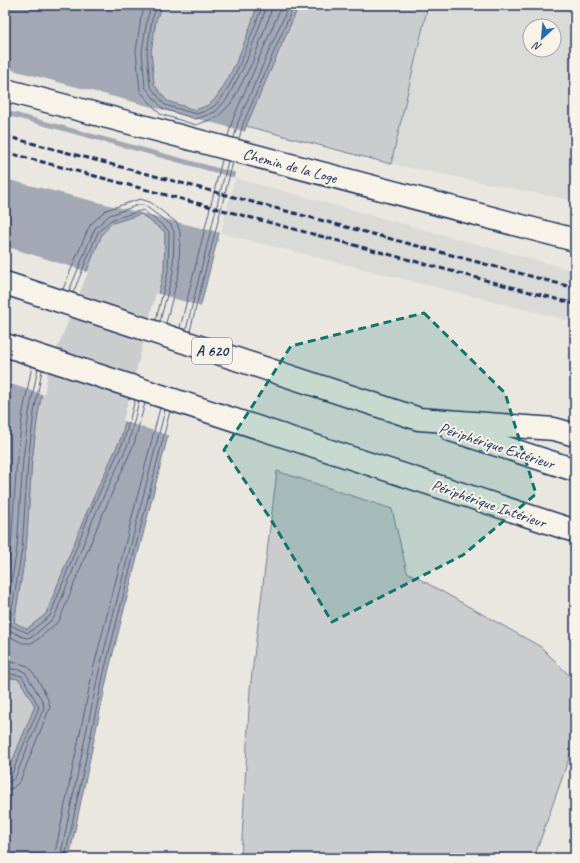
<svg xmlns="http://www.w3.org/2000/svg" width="580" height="863" font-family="Caveat,sans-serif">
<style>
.built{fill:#dadad6;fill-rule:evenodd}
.green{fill:#cbcccd;stroke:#737e96}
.water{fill:#a3a8b4;stroke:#6d7892;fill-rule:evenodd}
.pier{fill:#eae7e0}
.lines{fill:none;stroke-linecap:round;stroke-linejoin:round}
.shore{stroke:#515f80;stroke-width:1}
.minor-casing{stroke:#1b2f5e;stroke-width:25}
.highway-casing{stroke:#1b2f5e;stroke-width:25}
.minor{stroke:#f7f3e8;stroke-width:22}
.highway{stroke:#f7f3e8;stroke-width:22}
.rail{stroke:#1b2f5e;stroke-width:3;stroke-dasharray:6 3;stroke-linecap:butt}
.marked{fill:#0f766e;fill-opacity:0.2;stroke:#0f766e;stroke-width:3;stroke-dasharray:8 5;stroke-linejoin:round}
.labels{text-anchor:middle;stroke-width:4;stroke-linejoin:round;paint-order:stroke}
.shield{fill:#f7f3e8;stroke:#5d6a87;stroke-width:1}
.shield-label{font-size:15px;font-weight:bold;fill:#1b2f5e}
.street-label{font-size:16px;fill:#1b2f5e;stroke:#f7f3e8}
</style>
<rect width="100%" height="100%" fill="#eae7e0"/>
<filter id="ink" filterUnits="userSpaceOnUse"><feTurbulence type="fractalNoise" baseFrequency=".025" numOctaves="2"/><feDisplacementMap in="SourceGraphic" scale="8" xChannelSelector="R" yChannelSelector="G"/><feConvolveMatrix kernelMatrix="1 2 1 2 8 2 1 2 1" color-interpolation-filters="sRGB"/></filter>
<g filter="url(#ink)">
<g class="built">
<path d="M 428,5 L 575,5 L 575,201 L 391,164 ZM 530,26 L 554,26 L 554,50 L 530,50 Z"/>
<polygon points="5,115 575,271 575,322 5,179"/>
</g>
<g class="green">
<path d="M 162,5 L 257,5 C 251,29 229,86 212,102 C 208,106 201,108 195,110 L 167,101 L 154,85 L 151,52 L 156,20 Z"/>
<polygon points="299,5 428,5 391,164 246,126"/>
<polygon points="141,214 165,232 164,271 121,438 86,514 46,614 27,629 14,623 26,549 32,460 38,414 46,370 102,234 113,223"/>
<polygon points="277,471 392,509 407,572 541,647 575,681 575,741 534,858 241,858 250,689"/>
<polygon points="5,677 19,679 35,706 5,779"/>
</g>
<path class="water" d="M 5,5 L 162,5 L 156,20 L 151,52 L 154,84 L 167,101 L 195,110 C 201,108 208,106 212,102 C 229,86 251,29 257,5 L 299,5 L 246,126 L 108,673 L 69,858 L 5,858 L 5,779 L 35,706 L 19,679 L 5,677 ZM 141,214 L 165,232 L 164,271 L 121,438 L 86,514 L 46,614 L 27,629 L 14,622 L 26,549 L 32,460 L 38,414 L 46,370 L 102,234 L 113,223 Z"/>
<g class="pier">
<polygon points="5,68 247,132 236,173 5,110"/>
<polygon points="5,115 235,178 221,233 5,179"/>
<polygon points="5,246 88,272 48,371 44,395 5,382"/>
<polygon points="156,293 202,307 170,436 123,421"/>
</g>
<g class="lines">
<g class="shore">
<polyline points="146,5 141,17 136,51 140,91 160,114 196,125 218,117 232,102 252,63 270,15 272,5"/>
<polyline points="152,5 147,19 142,52 145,87 163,109 196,119 215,112 227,99 246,62 264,14 266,5"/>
<path d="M 158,5 L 152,19 L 147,52 L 150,86 L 165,105 L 196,114 C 201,113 208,110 213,107 C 232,93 251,35 260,12 L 261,5"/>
<polyline points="228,136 233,119 282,5"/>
<polyline points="234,138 238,122 289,5"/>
<polyline points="239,139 243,124 294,5"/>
<polyline points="63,289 88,229 91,224 106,210 140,199 150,202 177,223 180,232 179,272 166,323"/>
<polyline points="69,291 95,228 110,215 138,205 144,205 171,225 174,232 173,273 160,321"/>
<polyline points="73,293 98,232 111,220 143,210 167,229 169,232 168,272 156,320"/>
<polyline points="180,328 222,160"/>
<polyline points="186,330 228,161"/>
<polyline points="190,331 233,162"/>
<polyline points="38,368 29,413 23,459 17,548 5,622 6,627 9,630 23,637 27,638 33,636 54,618 94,517 129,442 139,401"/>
<polyline points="42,370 34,413 28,460 22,549 10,621 12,626 28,633 50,616 89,515 124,440 135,400"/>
<polyline points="5,584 11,547 17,458 23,412 32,366"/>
<polyline points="5,634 22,643 31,643 37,640 59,621 100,520 134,444 145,403"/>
<path d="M 5,662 C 12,662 21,663 27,666 C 34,671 49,698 50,707 L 20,781 L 13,788 L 5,790"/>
<polyline points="5,668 20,670 25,672 43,702 44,707 15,778 10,782 5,783"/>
<polyline points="5,673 22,676 39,707 11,776 8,778 5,778"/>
<polyline points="54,858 93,670 160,408"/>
<polyline points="60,858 99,671 165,410"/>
<polyline points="65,858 104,672 170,411"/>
</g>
<defs>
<polyline id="minor" points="5,90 575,240"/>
<g id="highway">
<polyline points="5,283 419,419 554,429 575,435"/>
<polyline points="5,345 575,531"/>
<polyline points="451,430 575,470"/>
</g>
</defs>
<use href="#minor" class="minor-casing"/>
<use href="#highway" class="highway-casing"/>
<use href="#minor" class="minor"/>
<use href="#highway" class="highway"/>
<g class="rail">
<polyline points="5,136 575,288"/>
<polyline points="5,152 575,304"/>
</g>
</g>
</g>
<path class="marked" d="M 424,313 L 505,393 L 536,494 L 463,555 L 332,622 L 270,518 L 224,450 L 291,346 Z"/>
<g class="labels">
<rect class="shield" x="192" y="338" width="40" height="26" rx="3"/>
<g class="shield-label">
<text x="212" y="356">A 620</text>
</g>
<g class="street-label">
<text transform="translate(290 165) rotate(15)" y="6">Chemin de la Loge</text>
<text transform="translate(497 445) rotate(18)" y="6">Périphérique Extérieur</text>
<text transform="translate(489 503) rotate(19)" y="6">Périphérique Intérieur</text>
</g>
</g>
<rect width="580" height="863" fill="none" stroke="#f7f3e8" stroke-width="20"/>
<rect x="10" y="10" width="560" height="843" fill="none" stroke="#1b2f5e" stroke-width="1.5" filter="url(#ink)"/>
<g transform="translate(542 38) rotate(207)"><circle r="19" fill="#f7f3e8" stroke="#9fa5b1"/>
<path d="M0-3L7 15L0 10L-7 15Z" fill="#1f6fb2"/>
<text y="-6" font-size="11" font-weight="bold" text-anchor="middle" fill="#1b2f5e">N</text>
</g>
</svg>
